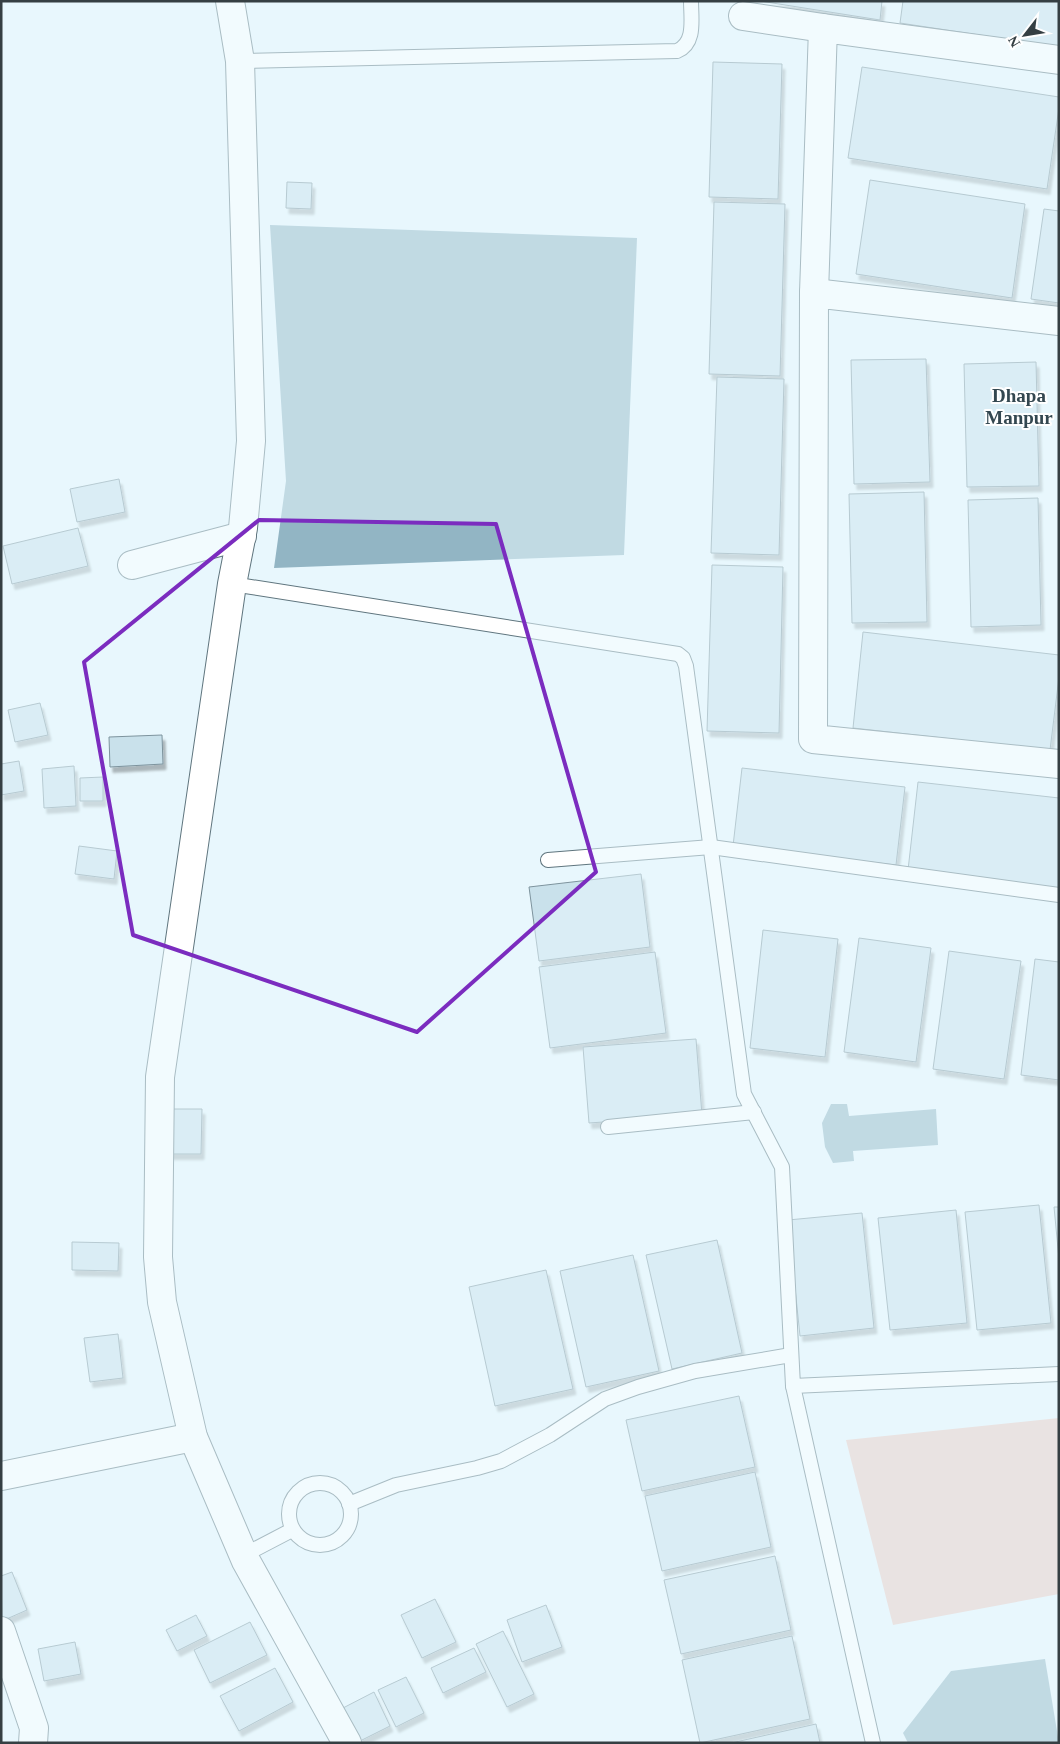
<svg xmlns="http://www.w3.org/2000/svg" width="1060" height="1744" font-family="Georgia,serif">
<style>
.green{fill:#eccac2}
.water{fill:#92b5c4}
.building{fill:#c9e1eb;stroke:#7d939d;filter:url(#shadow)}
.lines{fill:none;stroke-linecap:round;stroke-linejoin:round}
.lane-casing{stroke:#5f757e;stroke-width:16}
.street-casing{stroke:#5f757e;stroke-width:30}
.lane{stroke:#fff;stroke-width:14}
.street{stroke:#fff;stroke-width:28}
.marked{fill:none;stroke:#7b2cbf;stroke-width:4;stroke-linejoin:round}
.labels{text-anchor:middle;stroke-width:4;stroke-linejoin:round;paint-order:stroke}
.neighbourhood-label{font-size:19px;font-weight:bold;fill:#334750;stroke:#fff}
</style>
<defs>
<filter id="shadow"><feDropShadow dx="3" dy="5.5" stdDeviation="1" flood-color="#0004"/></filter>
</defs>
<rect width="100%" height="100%" fill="#e8f7fd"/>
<polygon class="green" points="1059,1418 1059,1594 893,1625 846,1440"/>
<g class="water">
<polygon points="270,225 637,238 624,555 274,568 286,481"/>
<polygon points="831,1104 847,1104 849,1116 936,1109 938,1145 853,1151 854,1161 833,1163 825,1147 822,1123"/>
<polygon points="1045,1659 1059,1743 908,1743 903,1733 951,1671"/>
</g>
<g class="building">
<polygon points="760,1 882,1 880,20"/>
<polygon points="903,1 1059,1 1059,47 900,23"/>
<polygon points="713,62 782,64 778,199 709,197"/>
<polygon points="862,67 1059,97 1059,108 1047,189 848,158"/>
<polygon points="870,180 1025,204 1012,298 856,274"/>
<polygon points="287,182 312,183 311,209 286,208"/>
<polygon points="714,202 785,204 780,376 709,374"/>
<polygon points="1044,209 1059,211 1059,303 1031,299"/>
<polygon points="926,359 930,482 854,484 851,360"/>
<polygon points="1036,362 1039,486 967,487 964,364"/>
<polygon points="717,377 784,379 779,555 711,553"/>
<polygon points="119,479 125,512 77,522 70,489"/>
<polygon points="924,492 927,622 852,623 849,494"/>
<polygon points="1038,498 1041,625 971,627 968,500"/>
<polygon points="78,528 88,566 12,584 3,546"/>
<polygon points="712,565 783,567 779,733 707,731"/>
<polygon points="863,632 1059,655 1059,677 1050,750 853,728"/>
<polygon points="40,703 48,735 15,742 8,710"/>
<polygon points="162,735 163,764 110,767 109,737"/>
<polygon points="19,761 24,791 1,795 1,764"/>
<polygon points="74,766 76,806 44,808 42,769"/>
<polygon points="742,768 905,787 896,865 733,846"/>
<polygon points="103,777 103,801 80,801 80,778"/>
<polygon points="918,782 1059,798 1059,888 908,870"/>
<polygon points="79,846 117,851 114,879 75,874"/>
<polygon points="641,874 650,947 539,961 529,887"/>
<polygon points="763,930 838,939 825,1057 750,1048"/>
<polygon points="859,938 931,948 916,1062 844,1052"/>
<polygon points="949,951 1021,961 1004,1079 933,1069"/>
<polygon points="655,952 666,1033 550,1048 539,967"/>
<polygon points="1035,959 1059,962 1059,1080 1021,1075"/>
<polygon points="696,1039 702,1115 589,1123 583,1047"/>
<polygon points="165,1109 202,1109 201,1154 164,1154"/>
<polygon points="1039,1205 1051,1323 977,1330 965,1212"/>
<polygon points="1054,1207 1059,1207 1059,1259"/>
<polygon points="956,1210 967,1323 890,1330 878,1218"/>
<polygon points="862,1213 874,1328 800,1336 788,1220"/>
<polygon points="717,1240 742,1353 672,1369 646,1255"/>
<polygon points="72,1242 119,1243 118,1271 72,1270"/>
<polygon points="633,1255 659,1371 586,1387 560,1271"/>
<polygon points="546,1270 573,1389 495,1406 469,1287"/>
<polygon points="118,1334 123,1378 90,1382 84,1338"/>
<polygon points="739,1396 755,1467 642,1491 626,1420"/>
<polygon points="755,1472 771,1547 662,1571 645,1496"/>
<polygon points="775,1556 791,1630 681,1654 664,1580"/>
<polygon points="12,1572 27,1610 2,1621 1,1576"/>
<polygon points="435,1599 456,1642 422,1658 401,1615"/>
<polygon points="546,1605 562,1647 522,1662 507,1620"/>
<polygon points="196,1615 207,1636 177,1651 166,1630"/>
<polygon points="250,1622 267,1655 210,1683 194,1650"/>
<polygon points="503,1631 534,1694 507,1707 476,1644"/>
<polygon points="792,1636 810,1719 700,1743 682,1660"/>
<polygon points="75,1642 81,1674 44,1681 38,1649"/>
<polygon points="474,1648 486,1672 443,1693 431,1668"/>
<polygon points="275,1668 293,1702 239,1731 220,1696"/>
<polygon points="406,1677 424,1713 396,1727 378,1690"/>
<polygon points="374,1692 390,1726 360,1741 343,1708"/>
<polygon points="816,1724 820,1743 731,1743"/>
</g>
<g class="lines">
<defs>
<g id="lane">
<path d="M 240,61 L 677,51 C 696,43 691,19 691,1"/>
<polyline points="232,584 678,654 683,658 686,666 744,1094 782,1167 793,1386 1059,1374"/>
<polyline points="548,860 711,847 1059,895"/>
<polyline points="608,1127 754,1112"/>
<polyline points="793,1386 873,1743"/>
<circle cx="320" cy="1514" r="31"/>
<polyline points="349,1504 396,1485 477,1468 501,1461 550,1435 605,1399 638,1387 695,1371 791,1355"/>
<polyline points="244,1555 292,1530"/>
</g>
<g id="street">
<polyline points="230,1 240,61 251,441 243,528 232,584 160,1077 158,1257 162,1302 193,1437 246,1561 347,1743"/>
<polyline points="743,16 823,28"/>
<polyline points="814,293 823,28 1059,60"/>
<polyline points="1059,321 814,293 813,739 1059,764"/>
<polyline points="132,565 242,536"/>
<polyline points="1,1476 193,1437"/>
<polyline points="1,1631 34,1728 33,1743"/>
</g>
</defs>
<use href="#lane" class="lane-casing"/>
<use href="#street" class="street-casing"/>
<use href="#lane" class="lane"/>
<use href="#street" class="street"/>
</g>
<path d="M0 0H1060V1744H0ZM 259,520 L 496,524 L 596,872 L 417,1032 L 133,935 L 84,662 Z" fill="#e8f7fd" fill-opacity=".55" fill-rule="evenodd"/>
<path class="marked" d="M 259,520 L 496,524 L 596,872 L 417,1032 L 133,935 L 84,662 Z"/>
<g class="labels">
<g class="neighbourhood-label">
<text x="1019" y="402">Dhapa<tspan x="1019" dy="22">Manpur</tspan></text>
</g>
</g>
<rect width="1060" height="1744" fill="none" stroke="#353f43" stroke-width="5"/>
<g transform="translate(1025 35) rotate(239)" stroke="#ffffff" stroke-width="4" paint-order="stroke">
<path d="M0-4L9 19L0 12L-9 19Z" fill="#353f43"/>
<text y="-8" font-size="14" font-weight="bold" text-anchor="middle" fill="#353f43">N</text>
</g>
</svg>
